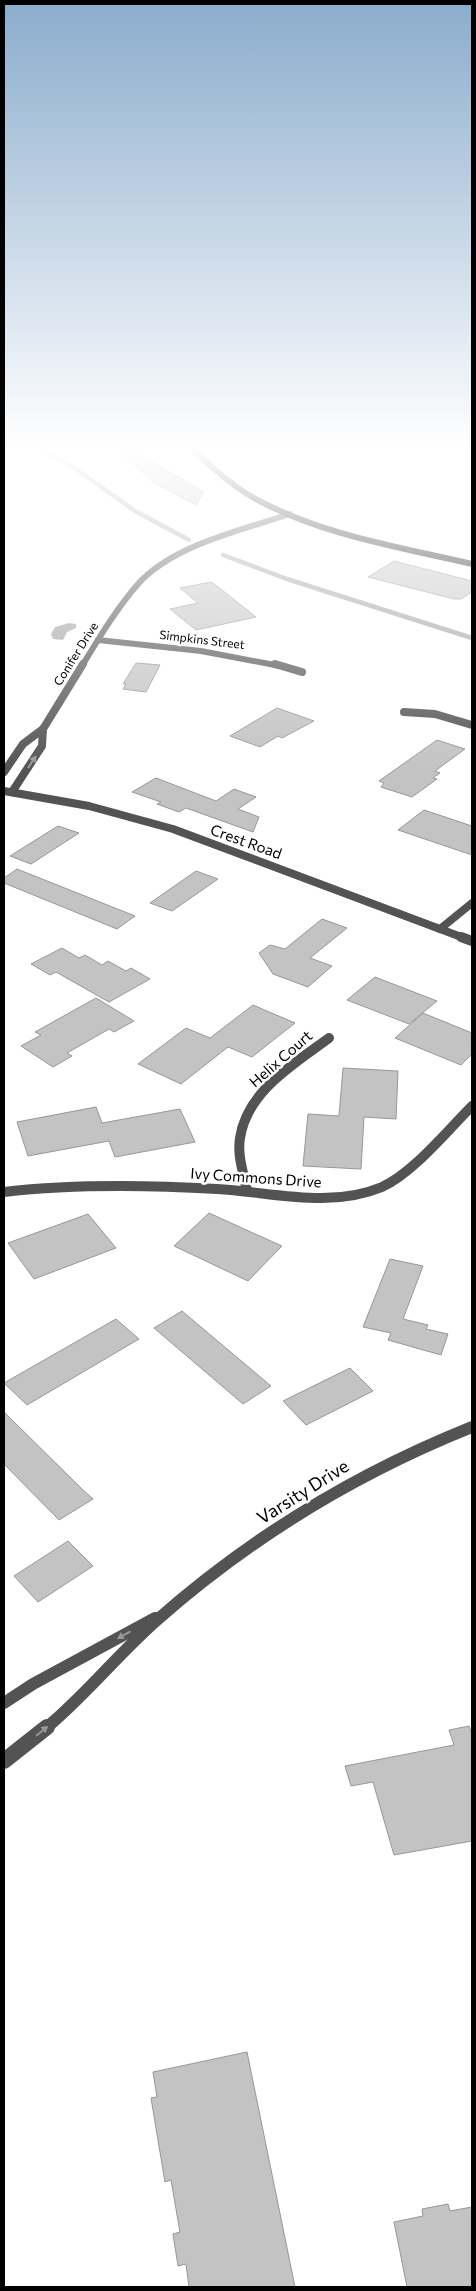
<svg xmlns="http://www.w3.org/2000/svg" width="476" height="2291" font-family="Commissioner,sans-serif">
<style>
.water{fill:#a1a1a1}
.lines{fill:none;stroke-linecap:round;stroke-linejoin:round}
.stream{stroke:#a1a1a1;stroke-width:4.5}
.building{fill:#c3c3c3;stroke:#979797}
.minor-far2{stroke:#535353;stroke-width:6}
.minor-far1{stroke:#535353;stroke-width:8}
.minor{stroke:#535353;stroke-width:10}
.tertiary-far1{stroke:#535353;stroke-width:12}
.tertiary{stroke:#535353;stroke-width:16}
.secondary{stroke:#202020;stroke-width:6}
.oneway{fill:#989898}
.labels{text-anchor:middle;stroke-width:5;stroke-linejoin:round;paint-order:stroke}
.far-street-label{font-size:12px;fill:#000;stroke:#fff}
.street-label{font-size:15px;fill:#000;stroke:#fff}
.near-street-label{font-size:18px;fill:#000;stroke:#fff}
</style>
<rect width="100%" height="100%" fill="#fff"/>
<polygon class="water" points="69,623 76,624 76,628 67,632 63,640 53,639 51,634 55,627"/>
<g class="lines">
<g class="stream">
<polyline points="43,451 72,466 135,511 189,540"/>
<polyline points="223,555 287,579 472,638"/>
</g>
</g>
<g class="building">
<polygon points="124,451 134,451 204,492 196,505 154,483 122,454"/>
<polygon points="394,561 472,581 472,592 461,599 454,599 368,577"/>
<polygon points="211,582 217,586 256,617 196,630 170,609 198,603 180,588"/>
<polygon points="136,663 160,665 146,692 123,689 126,684 123,684"/>
<polygon points="277,708 314,721 282,738 278,736 260,747 230,736"/>
<polygon points="437,740 465,749 435,771 440,773 433,778 437,779 412,797 381,787 384,783 379,781"/>
<polygon points="156,778 216,801 234,789 256,797 238,809 259,817 253,832 186,808 179,812 157,804 161,802 132,792"/>
<polygon points="424,810 472,826 472,855 398,830"/>
<polygon points="58,826 79,833 31,864 10,856"/>
<polygon points="17,869 135,916 117,929 4,883 4,878"/>
<polygon points="196,871 218,879 172,911 150,903"/>
<polygon points="322,919 347,928 310,958 332,966 308,987 273,974 259,953 270,945 285,949"/>
<polygon points="62,948 79,958 85,955 102,965 108,961 126,971 131,968 150,979 109,1002 56,972 50,975 31,964"/>
<polygon points="375,977 437,1001 409,1024 347,1000"/>
<polygon points="96,998 134,1021 114,1032 109,1029 67,1053 72,1056 53,1067 21,1046 41,1035 35,1032"/>
<polygon points="253,1005 295,1023 252,1057 228,1047 181,1084 138,1064 186,1028 210,1038"/>
<polygon points="423,1013 472,1033 472,1054 461,1065 395,1038"/>
<polygon points="343,1068 398,1071 396,1119 364,1117 361,1169 303,1166 308,1114 339,1116"/>
<polygon points="96,1107 102,1123 180,1109 195,1142 115,1157 109,1141 28,1156 17,1122"/>
<polygon points="209,1213 242,1228 282,1246 248,1281 174,1246"/>
<polygon points="88,1214 116,1248 34,1279 8,1243"/>
<polygon points="390,1259 423,1266 403,1319 428,1325 426,1329 448,1334 441,1355 388,1340 391,1333 363,1327"/>
<polygon points="182,1311 271,1386 243,1404 154,1328"/>
<polygon points="116,1319 139,1339 27,1405 4,1383"/>
<polygon points="350,1368 373,1391 306,1425 283,1401"/>
<polygon points="4,1412 82,1489 93,1499 59,1520 4,1464"/>
<polygon points="68,1541 93,1566 38,1602 14,1576"/>
<polygon points="469,1726 472,1735 472,1841 394,1855 373,1782 351,1786 345,1766 454,1745 449,1730"/>
<polygon points="247,2052 295,2287 189,2287 186,2264 178,2266 173,2234 180,2232 171,2180 165,2182 151,2098 157,2097 153,2072"/>
<polygon points="448,2204 450,2211 472,2207 472,2287 407,2287 394,2222 423,2216 422,2209"/>
</g>
<g class="lines">
<g class="minor-far2">
<polyline points="98,640 201,651 280,666"/>
<path d="M 82,666 C 99,638 117,608 138,584 C 173,545 242,530 290,514"/>
</g>
<g class="minor-far1">
<polyline points="275,664 302,672"/>
<polyline points="404,712 435,714 472,725"/>
<polyline points="4,772 23,744 43,729 83,664"/>
<polyline points="4,791 89,806 173,829 464,938"/>
<polyline points="12,792 42,746 43,729"/>
<polyline points="440,929 472,903"/>
</g>
<g class="minor">
<polyline points="461,937 472,941"/>
<path d="M 247,1191 C 244,1174 237,1156 240,1138 C 247,1091 294,1064 329,1038"/>
<path d="M 4,1192 C 74,1184 146,1185 217,1189 C 271,1192 330,1209 382,1187 C 413,1173 447,1131 472,1106"/>
</g>
<g class="tertiary-far1">
<polyline points="4,1703 33,1684 155,1618"/>
<path d="M 46,1728 C 86,1695 118,1654 157,1620 C 250,1538 357,1473 472,1427"/>
</g>
<polyline class="tertiary" points="4,1761 47,1727"/>
<path class="secondary" d="M 194,451 C 213,468 231,485 254,498 C 321,535 399,547 472,564"/>
</g>
<defs><path id="oneway-solid" d="M-6-.8H1V-3.2L6.5 0L1 3.2V.8H-6Z" transform="scale(1.25)"/></defs>
<g class="oneway">
<use href="#oneway-solid" transform="translate(32 762) rotate(-57)"/>
<use href="#oneway-solid" transform="translate(124 1635) rotate(151)"/>
<use href="#oneway-solid" transform="translate(42 1731) rotate(-39)"/>
</g>
<linearGradient id="sky" x2="0" y2="1"><stop stop-color="#8baccc"/><stop offset="0.58" stop-color="#fff"/><stop offset="1" stop-color="#fff" stop-opacity="0"/></linearGradient>
<rect width="476" height="772" fill="url(#sky)"/>
<g class="labels">
<g class="far-street-label">
<text transform="translate(202 640) rotate(7)" y="4">Simpkins Street</text>
<text transform="translate(76 654) rotate(-58)" y="4">Conifer Drive</text>
</g>
<g class="street-label">
<text transform="translate(246 842) rotate(20)" y="5">Crest Road</text>
<text transform="translate(281 1059) rotate(-41)" y="5">Helix Court</text>
<text transform="translate(256 1178) rotate(4)" y="5">Ivy Commons Drive</text>
</g>
<g class="near-street-label">
<text transform="translate(303 1492) rotate(-32)" y="6">Varsity Drive</text>
</g>
</g>
<rect width="476" height="2291" fill="none" stroke="#000000" stroke-width="10"/>
</svg>
